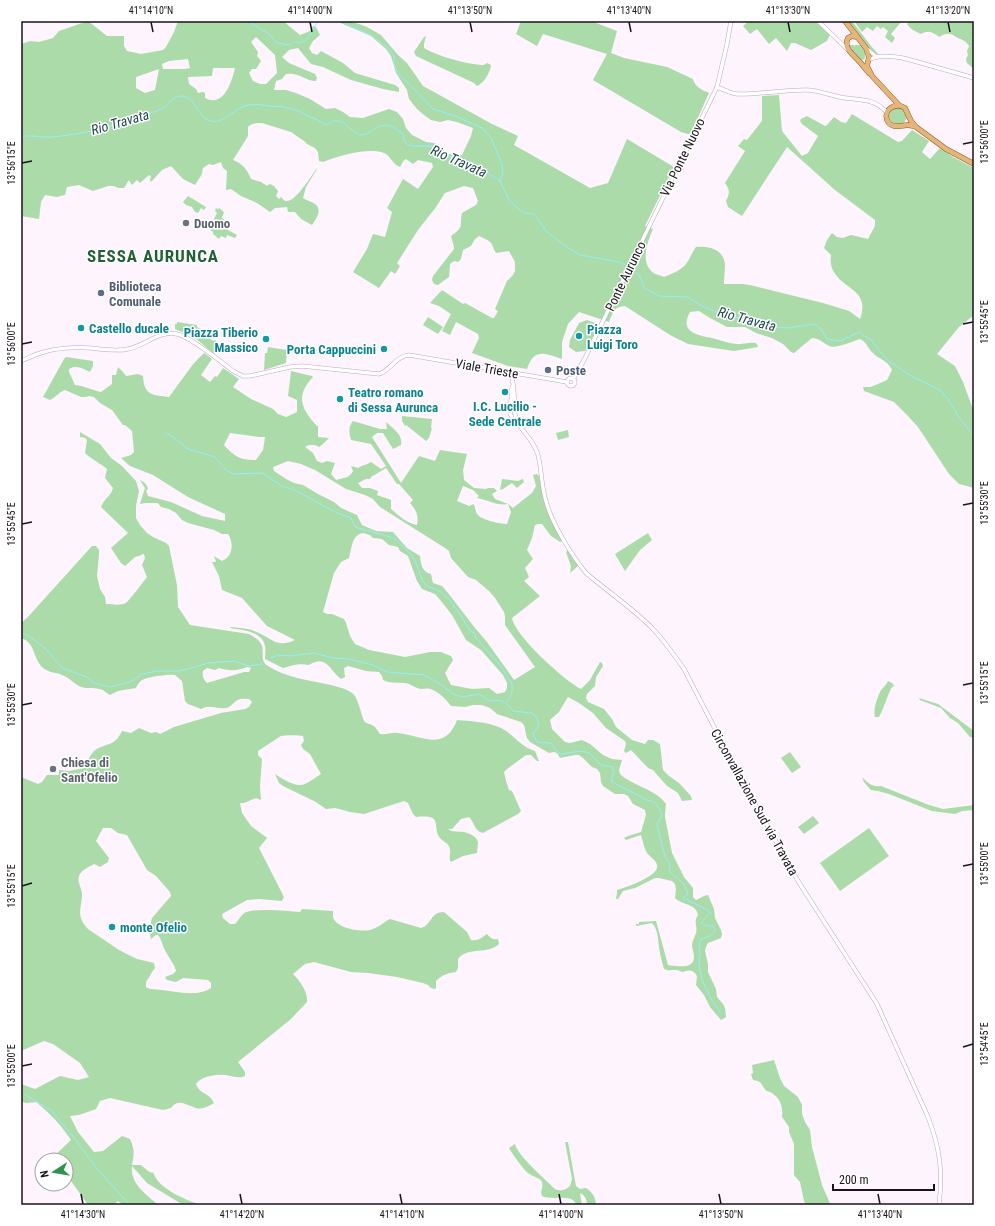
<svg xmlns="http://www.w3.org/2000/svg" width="995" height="1226" font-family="'Roboto Condensed',sans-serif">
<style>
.green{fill:#abdba8;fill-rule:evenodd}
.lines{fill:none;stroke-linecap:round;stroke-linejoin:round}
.stream{stroke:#94effb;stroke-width:1}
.tertiary-casing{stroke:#bda7bd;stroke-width:4.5}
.primary-casing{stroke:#935c1f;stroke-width:5.5}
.tertiary{stroke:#fff;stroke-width:3.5}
.primary{stroke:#e5b57a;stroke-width:4.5}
.ticks{fill:none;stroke:#1b131b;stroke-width:1.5}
.worship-dot{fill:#6b7280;stroke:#fff;stroke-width:1.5}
.service-dot{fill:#5c6f8a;stroke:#fff;stroke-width:1.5}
.culture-dot{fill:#0f9aa8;stroke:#fff;stroke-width:1.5}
.labels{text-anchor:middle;stroke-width:3;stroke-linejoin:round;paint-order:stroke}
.street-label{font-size:13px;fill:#1b131b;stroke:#fff}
.worship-label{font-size:13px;font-weight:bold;fill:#5b616d;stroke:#fff;text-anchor:start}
.service-label{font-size:13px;font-weight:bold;fill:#4e5e75;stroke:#fff;text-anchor:start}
.culture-label{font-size:13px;font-weight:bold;fill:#0d838f;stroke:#fff;text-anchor:start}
.water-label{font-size:14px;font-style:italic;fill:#1e484e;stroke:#fff}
.district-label{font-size:17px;font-weight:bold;letter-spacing:1px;fill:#206133;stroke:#fff}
.neatline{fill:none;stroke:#1b131b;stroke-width:1.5}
.ticks-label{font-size:10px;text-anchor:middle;fill:#1b131b}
</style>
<rect width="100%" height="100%" fill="#fdf4fd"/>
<g class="green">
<path d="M 88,21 L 107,36 L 124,36 L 124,46 L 127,51 L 141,54 L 163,50 L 166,47 L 174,32 L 178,21 L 283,21 L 300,35 L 310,31 L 313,26 L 316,27 L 320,35 L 313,41 L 309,48 L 312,53 L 317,55 L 321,51 L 343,63 L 355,73 L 395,85 L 399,88 L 399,92 L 383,89 L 351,80 L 323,67 L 311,64 L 298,48 L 289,50 L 282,57 L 289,63 L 315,74 L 317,78 L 316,81 C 305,81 300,72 286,74 L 282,79 L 276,81 L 274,90 L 286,90 L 296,93 L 310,99 L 326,109 L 335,108 L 343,112 L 350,117 L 363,118 L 389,109 L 397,112 L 403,119 L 406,128 L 412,135 L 426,142 L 434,143 L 448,154 L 462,155 L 471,136 L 473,128 L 457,122 L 448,120 L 440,122 L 431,120 L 424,115 L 417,109 L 409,99 L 407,90 L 396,73 L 391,56 L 386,49 L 371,36 L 336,21 L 348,21 L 359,24 L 367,27 L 381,35 L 398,55 L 407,63 L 423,86 L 492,124 L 518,136 L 514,145 L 590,188 L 608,183 L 627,139 L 674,167 L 645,226 L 653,229 C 647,243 639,264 655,274 C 658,275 662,276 664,277 C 672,274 684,269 688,261 C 691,256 693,251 696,247 C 709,246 723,249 725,264 C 725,271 724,277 724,284 L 742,284 L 750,285 L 823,303 L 849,311 L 860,319 C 862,314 863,308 862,303 C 859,285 827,283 831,255 L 824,248 L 827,240 L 832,233 L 837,237 L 843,238 L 851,235 L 868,239 L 875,226 L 875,220 L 835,190 L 787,147 L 742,216 L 728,207 L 726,201 C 730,193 730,190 725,183 L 745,151 L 738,146 L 744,139 L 747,140 L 762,121 L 762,96 L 779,95 L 782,131 L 802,156 L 808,153 L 818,136 L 802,124 L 800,121 L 801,119 L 807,116 L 825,126 L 827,125 L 834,117 L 841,122 L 846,123 L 852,114 L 898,142 L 902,141 L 912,130 L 929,141 L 922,152 L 930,159 L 940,148 L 953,157 L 974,168 L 974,315 L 959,327 L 937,354 L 955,366 L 963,382 L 974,412 L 974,488 L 959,484 L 949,474 L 918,427 L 907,415 L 894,402 L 864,391 L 863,387 L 871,387 L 887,380 L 892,370 C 887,359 879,360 873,353 C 867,348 868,343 860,339 C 853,341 836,349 829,346 C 822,342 821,339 812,338 L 794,353 L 791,352 L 783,344 L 772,338 L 756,333 L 745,327 L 727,327 L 710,318 L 699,311 L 690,312 C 679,332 697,335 712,338 C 720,340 728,343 736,344 C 743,345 751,341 757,344 L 758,347 L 734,351 L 688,344 L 670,335 L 625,306 C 613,307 613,313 609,322 L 579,312 L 568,324 L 562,342 L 562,359 C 544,353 534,348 527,369 L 508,366 L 472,353 L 479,338 L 478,334 L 456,322 L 450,335 L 442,331 L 451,314 L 439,306 L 430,303 L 442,290 L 463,304 L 465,303 L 492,318 L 494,318 L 498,311 L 495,309 L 507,281 L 513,275 L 515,271 L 515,262 L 509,251 L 496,253 C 493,249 494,247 491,243 C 489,240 483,238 479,236 L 475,239 L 471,246 L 463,250 L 461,259 L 458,262 L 454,261 L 450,264 L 449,277 L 438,285 L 434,284 L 432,280 L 433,276 L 454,249 C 454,244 452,241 451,236 C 465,226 459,227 462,213 L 476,205 L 478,201 L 473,188 L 464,186 L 445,193 L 436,207 L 418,230 L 397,263 L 400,266 L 395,274 L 391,271 L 379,288 L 353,272 L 367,249 L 373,234 L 385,237 L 392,212 L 387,208 L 403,179 L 418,189 L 433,167 L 432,163 L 418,160 L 413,164 L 406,159 L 404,160 L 400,167 C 392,164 391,156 384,153 C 368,147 338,156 323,162 L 319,161 L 318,152 L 315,148 L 307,144 L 304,141 L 291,132 L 262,123 L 256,123 L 250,125 L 248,127 L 248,136 L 233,160 C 243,164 247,169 251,179 L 261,182 L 267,186 L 270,184 L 274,186 L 278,191 L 276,196 L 279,199 L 281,197 C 283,199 284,201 286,201 C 295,203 312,175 317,168 L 317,169 L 306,187 L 303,198 C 307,201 311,201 315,204 C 323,210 316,219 312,225 L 301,219 L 295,212 L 288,212 L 287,207 L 275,208 L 270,212 L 257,203 L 241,196 L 231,189 L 226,190 L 227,171 L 223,168 L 221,162 L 213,165 L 209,164 L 203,168 L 202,174 L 195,185 L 183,179 L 171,166 L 162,170 L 151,182 L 150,180 L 151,176 L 149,175 L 140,183 L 137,180 L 132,185 L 129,180 L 124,188 L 118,188 L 114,186 L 108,186 L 93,191 L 79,185 L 67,187 L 65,195 L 57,197 L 45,195 L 41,202 L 39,219 L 21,216 L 21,44 L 30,41 L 39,42 L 53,38 L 59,31 ZM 256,37 L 275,55 L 277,73 L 266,84 L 260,84 L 253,81 L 249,73 L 252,69 L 256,69 L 261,61 L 257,56 L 258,52 L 251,42 ZM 188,59 L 190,68 L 185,69 L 163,69 L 162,64 L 169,61 ZM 213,68 L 235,68 C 232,81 224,108 205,98 L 205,93 L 203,92 L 198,93 L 196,89 L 189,84 L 188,77 L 212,76 ZM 159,69 L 155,90 L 145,93 L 136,88 L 136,77 Z"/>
<path d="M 521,21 L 591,21 L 617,31 L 611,53 L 624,58 L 667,67 L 693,79 C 695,87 702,90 709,93 L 691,133 L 688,134 L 681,132 L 593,80 L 607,54 L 543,34 L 537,46 L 516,34 Z"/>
<polygon points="749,21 815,21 830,35 827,41 811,50 795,43 791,43 787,51 776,38 769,44 757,29 750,34 743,26"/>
<path d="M 848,21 L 852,21 L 871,46 L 879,55 C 868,54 854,30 848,21 Z"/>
<polygon points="854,21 902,21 891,34 895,38 892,43 885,37 888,31 883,27 881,29 877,26 873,31 867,27 862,32"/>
<path d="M 909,21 L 974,21 L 974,69 L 967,63 L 966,59 L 968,55 L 967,51 L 969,46 C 966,41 963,40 958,38 C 950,33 948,32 939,37 C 933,32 928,30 921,34 C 915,31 911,30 907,24 Z"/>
<path d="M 426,36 L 424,44 L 424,48 C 437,56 469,65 484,65 L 487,63 L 491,65 C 490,73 484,83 477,86 L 474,83 L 416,56 L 414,52 L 424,37 Z"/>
<path d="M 849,45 L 853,45 L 855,46 L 855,45 L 861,45 L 865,52 L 865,58 L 863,60 C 856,59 852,52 849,45 Z"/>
<circle cx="898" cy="116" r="9"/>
<path d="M 188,196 L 206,207 L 204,210 L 201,208 L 198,213 C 194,212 194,210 192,207 L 186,205 L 183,202 Z"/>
<polygon points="216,208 218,209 219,208 224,212 222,218 231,225 228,230 237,235 235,238 227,235 226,238 221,236 219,239 213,234 213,232 209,229 217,213 215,211"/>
<polygon points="428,317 443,327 438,334 423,325"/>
<polygon points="587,320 595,323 597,329 585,351 576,352 569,347 570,340 579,323"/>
<polygon points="177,322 197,325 197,327 207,332 205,335 213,341 215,340 221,347 214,354 194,337 175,329 175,324 177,324"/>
<polygon points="268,347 287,350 286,363 264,370 265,353 267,353"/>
<path d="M 204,353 L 212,359 L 201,375 L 210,382 L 215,376 L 217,377 L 223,368 L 239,379 L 233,387 L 251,399 L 273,409 L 278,414 L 286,417 L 297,412 L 297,400 L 288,396 L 291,372 L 291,371 L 312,376 L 313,377 C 296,395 300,408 317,426 L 318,426 L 318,437 L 329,438 L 324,443 L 319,447 C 314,444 310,444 305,447 L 313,453 L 317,461 L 322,463 L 327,461 L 335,463 L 331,474 L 336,480 C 343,478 350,478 353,471 L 351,466 L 358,468 C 363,465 366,465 371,462 L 381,469 L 386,466 L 371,444 L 351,440 C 349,433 348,427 353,421 L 380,429 L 387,429 L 386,422 C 393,429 403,434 401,445 L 393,449 L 383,433 L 377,433 L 372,437 L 401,483 L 419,456 L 435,461 L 440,450 L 467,454 L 463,470 L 464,480 L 474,488 L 486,489 L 488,488 L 494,488 L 497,491 L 492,494 L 495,499 L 508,504 L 513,508 L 532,493 L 536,486 L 533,475 L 537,474 L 539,476 L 544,502 L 562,541 L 560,542 L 551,536 L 542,524 L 538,524 L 535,525 L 532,538 L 527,550 L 533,559 L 525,568 L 529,577 L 524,581 L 540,596 L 512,618 C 515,636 564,680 581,689 L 590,680 L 600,662 L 602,663 L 603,666 L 596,677 L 595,686 L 587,694 L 586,698 L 588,702 L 604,709 L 612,719 L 616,727 L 632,740 L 645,744 L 648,740 L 653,740 L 660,744 L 663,770 L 669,776 L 679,783 L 691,796 L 692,800 L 682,801 L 678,793 L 667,786 L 653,770 L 648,768 L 631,750 L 626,753 L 624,751 L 626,744 L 625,741 L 606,728 L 593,713 L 579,703 L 568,697 L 559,712 L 550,720 L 552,729 L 565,742 L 570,743 L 582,740 L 590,744 L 603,755 L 612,759 L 622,760 L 619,770 L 620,774 C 633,786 657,790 666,804 L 665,813 L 665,817 L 672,853 L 684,877 L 693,888 L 693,897 L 696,900 L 704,896 L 708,895 L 714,909 L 715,918 L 721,930 L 722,934 L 721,938 L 708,943 L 706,947 L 705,951 L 708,964 L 708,972 L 716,989 L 717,997 L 723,1004 L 725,1008 L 726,1017 L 723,1019 L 721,1020 L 710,1007 L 704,995 L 696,985 L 697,976 C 693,969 689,970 682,972 C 675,968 670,972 664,969 C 662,962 660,955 659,947 C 658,939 658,929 652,923 L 636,926 L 636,924 L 639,924 L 639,922 L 656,921 L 668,965 C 676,966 694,970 694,957 C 694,953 692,949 692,945 C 692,941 695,937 696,933 C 698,925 693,923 698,915 C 696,903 683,906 675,898 L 676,889 L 675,884 L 672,881 L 659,878 L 655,878 L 635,888 L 623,891 L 618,899 L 616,899 L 617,893 L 617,890 C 626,887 660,876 657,865 C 656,860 650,857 647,853 C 644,848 643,841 641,835 L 626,840 L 624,838 L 628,836 L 641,832 L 646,815 L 645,810 L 633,804 L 628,796 L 624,794 L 615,794 L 603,786 L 601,782 L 600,773 L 597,769 L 592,767 L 583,758 L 579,755 L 575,755 L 560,758 L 557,753 L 554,752 L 549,753 L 530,742 L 527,738 L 524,725 L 521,722 L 497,714 L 490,708 L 482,705 L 473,705 L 465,707 L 451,706 C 448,701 437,690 430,689 C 427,688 424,689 421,689 C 415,688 410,683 404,683 C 396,682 390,684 383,680 L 382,676 L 379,672 L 366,671 L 348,666 L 344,668 L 345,677 L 341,679 C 329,669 326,654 309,665 C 298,663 294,665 283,668 L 265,659 C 265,655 266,650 265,646 C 262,631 242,630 230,628 L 231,627 C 239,628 247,628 254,631 C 271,637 276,649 295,640 L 267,626 L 242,598 L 222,590 L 219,576 L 212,562 L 215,562 L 216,561 L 214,556 L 222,561 C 233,557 234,543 228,534 L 222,534 L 214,530 L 188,523 L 182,520 L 176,513 L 169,509 L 161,507 L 158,503 L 145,503 L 140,504 L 145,488 L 140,480 C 144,482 147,484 148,489 L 146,491 L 148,496 L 171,502 L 202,516 L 225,521 L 225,514 L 188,497 L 153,475 L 130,466 L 121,458 L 131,455 L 134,452 L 132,431 L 125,425 L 123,425 L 112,410 L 100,403 L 94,397 L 89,396 L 85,397 L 81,397 L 65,390 C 59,392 56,397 50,400 L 43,397 L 64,359 L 66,357 L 93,361 L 93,366 L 90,372 C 84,369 76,364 69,369 L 69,372 L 75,385 C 85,386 92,390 101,392 L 112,384 L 112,375 L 116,375 L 118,367 L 123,372 L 126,376 L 138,374 L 143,376 C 144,396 153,395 169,397 L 194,363 ZM 230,433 L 259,437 L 265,437 L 263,450 L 256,460 C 240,460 235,457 224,445 ZM 288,461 L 301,464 L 315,470 L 346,489 L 365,495 L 373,499 L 380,507 L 399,519 L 445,548 L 449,551 L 451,558 L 468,577 L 476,580 L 489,591 L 495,598 L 504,612 L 505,616 L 505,625 L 535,667 L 514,680 L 487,642 L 475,628 L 448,593 L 442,586 L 433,583 L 431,574 C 422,572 421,565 420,556 L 407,548 L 393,532 L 376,531 L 362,525 L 357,515 L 341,508 L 334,502 L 318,494 L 303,485 L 294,483 L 286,479 L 274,471 L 273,467 ZM 386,468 L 397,484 L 399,484 L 413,500 L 410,503 C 416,510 419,515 417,525 C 407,523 399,516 391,509 L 391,500 L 377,495 L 378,491 L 370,488 L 362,488 L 358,483 L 366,479 L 370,479 L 371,477 ZM 463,486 L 473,490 L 479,496 L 477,498 C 488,500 497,506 508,504 L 511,512 L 507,524 C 500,524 481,520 477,514 C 475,511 475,507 474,504 L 469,506 L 457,501 ZM 363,533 L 370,535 L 373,538 L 382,539 L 389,545 L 398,547 L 400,551 L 408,556 L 417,581 L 422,589 L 435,594 L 441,601 L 452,615 L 466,640 L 481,650 L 503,675 L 507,683 L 507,688 L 505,692 L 497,694 L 489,688 L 472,689 L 451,685 L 445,673 L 453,660 L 451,656 L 441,652 L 430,652 L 405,657 L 369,650 L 355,644 L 350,636 L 346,623 L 344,619 L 332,614 L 327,614 L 323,612 L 334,573 L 341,562 L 349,558 C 352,549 351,535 363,533 Z"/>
<polygon points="402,416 432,419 431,428 432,428 429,438 426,441 406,425 405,426 402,421"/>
<polygon points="568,430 569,437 558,440 556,433"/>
<path d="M 80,432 L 100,444 L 111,458 L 122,466 L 136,481 L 139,491 L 136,506 L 136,518 L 140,525 L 147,533 L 153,537 L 166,543 L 169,546 L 177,585 L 178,607 L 190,625 L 249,634 C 254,637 260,640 262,646 C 264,654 260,661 268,666 C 285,677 307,680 326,684 C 335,686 345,688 352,693 C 358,697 361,714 364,721 C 367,725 371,723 375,727 C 377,729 378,732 380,734 C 386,735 392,732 398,733 C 423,736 445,752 457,720 C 471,721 488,722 501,728 C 513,734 521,747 535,751 L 539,761 L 537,761 L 531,755 L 526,755 L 507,769 L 504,772 L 506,781 L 509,790 L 512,791 L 521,811 L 518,814 L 483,833 C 474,831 475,823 469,817 L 461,819 L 452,829 L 448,829 C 453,833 458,831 464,832 C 468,833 473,835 476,838 L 478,842 L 477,853 L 463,856 L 451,862 C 448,857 451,855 450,850 C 450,843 443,842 440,838 C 431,826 445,814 416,817 L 413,814 L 408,803 L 404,801 L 364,814 L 350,812 L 335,808 L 326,809 L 316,802 L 283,786 L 279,783 L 275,774 C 283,779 295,788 305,784 C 310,782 316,777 321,774 L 310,754 L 303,749 L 301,745 L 304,741 L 303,736 C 299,735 285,735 281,736 L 258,751 L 258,755 L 262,759 L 260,786 L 261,800 L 256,798 L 244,803 L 240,803 L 242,813 L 251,826 L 267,838 L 259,848 L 284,897 L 282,901 L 259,899 L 247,900 L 222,914 L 223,918 L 230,924 L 235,924 C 238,921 240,917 243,914 C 251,907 289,911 300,912 L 302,909 L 333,911 C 333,912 333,917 333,917 C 336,929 364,933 373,929 C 379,927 384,922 390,919 L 421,928 C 432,925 430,912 444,912 L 467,932 L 471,940 C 478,941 481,938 487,934 C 490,938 493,940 498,939 L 499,944 C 488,955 468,946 458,959 L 458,968 L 456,972 C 447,973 442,975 436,981 L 436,988 L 435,989 L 431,988 L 428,985 L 423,983 L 397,977 L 368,973 L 351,972 L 314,962 L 305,964 L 293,974 C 300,981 308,992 307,1002 L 291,1019 L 238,1062 L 245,1072 L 245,1076 C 239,1079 233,1076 226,1075 C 217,1074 201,1076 196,1084 C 200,1095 209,1092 214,1103 C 209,1106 202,1110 196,1108 C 186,1105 178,1098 171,1108 L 163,1110 L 110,1098 L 100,1101 L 96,1109 L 79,1115 L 70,1116 L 78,1132 L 94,1152 L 103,1151 L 122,1136 L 130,1139 C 135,1150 134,1154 132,1165 L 141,1165 L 148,1171 L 152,1173 L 153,1172 C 158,1189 186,1200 201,1205 L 185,1205 L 180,1203 L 147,1183 L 132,1166 C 130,1184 146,1194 158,1205 L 123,1205 L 118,1201 L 113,1205 L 88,1205 L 66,1174 L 66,1160 L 54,1160 L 52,1158 L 71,1140 C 61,1125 50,1113 36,1102 L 27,1103 L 21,1102 L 21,1084 L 35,1089 L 60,1076 L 78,1080 L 89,1077 L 80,1063 L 53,1044 L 44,1041 L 21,1051 L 21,777 L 38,784 L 42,782 L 47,775 L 59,775 L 59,770 L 69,771 L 89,767 L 87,762 C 89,758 91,754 94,751 C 106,742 114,748 122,731 L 131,733 L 139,728 L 151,733 L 156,732 L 160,734 L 174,727 L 221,713 L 245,709 L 249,707 L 252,702 L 249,699 C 245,699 240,698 236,701 C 233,703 231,707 226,708 C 217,709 209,704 201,709 L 188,704 L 185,701 L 182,681 L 175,675 C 169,674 147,677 142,680 C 139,682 137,685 136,688 L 118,691 L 110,695 C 106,693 103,689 99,689 C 93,687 87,689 81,687 C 74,684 70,678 62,675 C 56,672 48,673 42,667 C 33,658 35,642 21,638 L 21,623 L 27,618 L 92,546 L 96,546 L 99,550 L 99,554 L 97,576 L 100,589 L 105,597 L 106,604 C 112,604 121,606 126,603 C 128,602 144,581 147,577 L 142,565 L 145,558 L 144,554 L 143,554 L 139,556 L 135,557 L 125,566 L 121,563 L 111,548 L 128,533 L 101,507 C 104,499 111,496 113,488 L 105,478 L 107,469 C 100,463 91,459 85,453 L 87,440 L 85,438 L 80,437 ZM 247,667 L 251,668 L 249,672 L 244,672 L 207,683 C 203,679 202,676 203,671 L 207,668 L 215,670 L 219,668 C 229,671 237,671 247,667 ZM 103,828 L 111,828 L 118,833 L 127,835 L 147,870 L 156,876 L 170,892 L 171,896 L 152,918 L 149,930 L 151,939 L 156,935 L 158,935 C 162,940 162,945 165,950 C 168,957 174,963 176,971 L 173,974 L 165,977 L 167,980 L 176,982 L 183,978 L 208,980 L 211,983 L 211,988 C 195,999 168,989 150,989 L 146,987 L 146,982 C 150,977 151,972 155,968 L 154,963 L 137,959 L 119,950 L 88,929 C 75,915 82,909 82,894 C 82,888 77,883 79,876 C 81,870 89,867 94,864 L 100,867 L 108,862 L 109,858 L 96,841 Z"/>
<polygon points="502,479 518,481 523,479 524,482 517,488 512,483 503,489 500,490"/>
<polygon points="648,533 652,540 640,550 625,571 615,554"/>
<polygon points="568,550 578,566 570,573 571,566 566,552"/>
<path d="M 888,681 L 892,683 L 895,687 L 893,686 C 889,690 883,711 879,717 L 875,717 C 873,710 877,698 880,692 C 882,688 886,686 888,681 Z"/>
<polygon points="919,698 938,704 974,731 974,738 970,737 958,723 950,718 941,708 920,700"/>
<polygon points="790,752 801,767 792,773 781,758"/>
<path d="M 862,777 C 869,784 872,787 881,786 L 929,805 L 943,809 L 974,805 L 974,810 L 962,811 L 955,814 L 932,811 L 889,794 L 878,791 L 871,790 L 864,782 Z"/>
<polygon points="813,816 819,823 804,834 798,827"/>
<polygon points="869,828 889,856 840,891 820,863"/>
<path d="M 774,1060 L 780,1078 L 784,1086 L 798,1097 L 802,1105 L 802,1114 L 805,1122 L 810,1130 L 812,1147 L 822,1185 L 829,1201 L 830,1205 L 806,1205 L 804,1201 L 800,1182 L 794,1175 L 794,1144 L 789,1132 L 789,1127 L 782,1117 C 783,1108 781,1099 773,1094 C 772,1092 769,1092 767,1091 C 761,1087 764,1081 753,1080 L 751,1074 L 753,1073 L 752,1065 Z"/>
<path d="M 565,1142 L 568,1142 L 576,1186 L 580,1189 L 586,1188 C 592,1192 596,1197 596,1205 L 587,1205 C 587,1200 585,1195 580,1193 L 582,1205 L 576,1205 C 574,1193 551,1201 542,1196 L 541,1192 C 542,1188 543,1186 542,1182 C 539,1177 533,1177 528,1173 C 524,1170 511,1152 509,1148 L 515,1144 C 517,1155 546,1180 555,1189 C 561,1192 566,1190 570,1186 L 572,1179 Z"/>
</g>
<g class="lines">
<g class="stream">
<polyline points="249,21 254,25 269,34 277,43 288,45 292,43"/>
<polyline points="343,21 346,24 371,35 387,47 394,56 394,63 398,74 406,81 433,109 455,116 482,128 491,138 502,164 503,172 500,181"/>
<path d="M 295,42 C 297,42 300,43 302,42 C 309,40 314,27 318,21"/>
<path d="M 21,137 C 31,134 41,138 51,137 C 75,135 100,130 123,122 C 127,121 130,117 133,116 C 143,113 154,114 163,108 C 169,104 174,95 183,96 C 199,99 198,125 218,121 C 227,119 234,111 242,107 C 253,102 266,106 278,107 L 280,106 L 299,111 L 309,117 L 314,118 L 326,125 C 328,125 329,123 331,122 C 343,116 353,134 361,135 C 365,135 367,133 370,132 C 385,121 390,124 403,134 L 404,140 L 408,145 L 413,146 L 432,146 L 444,155 L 475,165 L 500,181 L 509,200 L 518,208 L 524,213 L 534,214 L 547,232 L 564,245 L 580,255 L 614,261 L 622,263 L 627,266"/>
<path d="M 630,267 C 640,273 641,279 644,288 L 659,296 L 688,297 L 700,305 L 717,312 L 737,318 L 746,317 L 774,327 L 788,328 L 815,324 L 820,328 L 827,339 L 840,341 L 859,332 L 872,341 L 887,360 L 911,376 L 940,390 L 948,399 L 958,416 L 974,436"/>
<polyline points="165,433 172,436 188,449 215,457 227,471 234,474 262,473 282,486 295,490 335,512 351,518 355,527 394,538 411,554 416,563 423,582 427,586 439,591 449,599 460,614 470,631 475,633 476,638 500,665 512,684 512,692 510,698 506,702"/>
<polyline points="21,633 29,636 46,649 62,668 87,677 94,683 110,687 130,682 142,674 158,671 178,671 192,668 208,663 234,661 249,666 262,664"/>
<path d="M 271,658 L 278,655 L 289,656 L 314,653 L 333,658 L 349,659 L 373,665 L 387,672 L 424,675 L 442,685 L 453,694 L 463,697 L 479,694 L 488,700 L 494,701 L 499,700 L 506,703 L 513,711 L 532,713 L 537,718 L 539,725 L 533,734 L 537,742 L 550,743 L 553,745 L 555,750 L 561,754 L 581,751 L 589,753 L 601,765 L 612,767 L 614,771 L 612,777 L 612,782 L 647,800 C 658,802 658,806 662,816 L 657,824 L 660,838 L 666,859 L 670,864 L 669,871 L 684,884 L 688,894 L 683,898 L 706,909 L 711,913 L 708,915 L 701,923 L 707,926 L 713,926 L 715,930 C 712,936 708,937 701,939 C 698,945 700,948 700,954 C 700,956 699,958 699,960 C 699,980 710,998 721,1014"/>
<polyline points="21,1092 52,1111 72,1135 98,1170 130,1205"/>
</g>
<defs>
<g id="tertiary">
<polyline points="818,21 847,49"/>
<polyline points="867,49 877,57"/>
<path d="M 868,60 C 880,54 894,56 907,59 L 974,78"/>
<path d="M 717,87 C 723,89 730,93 737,94 C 761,95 785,89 808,90 C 821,91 832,96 845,98 C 860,100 877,99 887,113"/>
<path d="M 21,361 C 28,358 36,354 44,352 C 56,348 76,347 89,348 C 102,349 116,352 128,349 C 145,346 159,330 177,334 C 191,337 220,361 233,371 L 243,376 L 250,376 L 290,367 L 302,366 L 379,374 C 391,370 396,356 409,355 L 567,382"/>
<path d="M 512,373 C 512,380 514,387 514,394 C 515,403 513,413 517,421 C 523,433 535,442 538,455 C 542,470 541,486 546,501 C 551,522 572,556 586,573 C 608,592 634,609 654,630 C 665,642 675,656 684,669 L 737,771 L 798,881 L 877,1004 L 928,1117 C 940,1148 943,1171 939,1205"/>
<circle cx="571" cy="382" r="4"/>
<polyline points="573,379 584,360 717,87 727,44 731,21"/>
<polyline points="512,387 510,414 516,423"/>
</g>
<g id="primary">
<polyline points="845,21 866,48 869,57 867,66 872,76 899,105"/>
<path d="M 857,37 L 852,36 L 848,38 C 843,47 852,54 858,60 C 862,64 865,69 869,73"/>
<path d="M 916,127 C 913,126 910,125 907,125 C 900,126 891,129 887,120 C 883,109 896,102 905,108 L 911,121 L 916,127 L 946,149 L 974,164"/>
</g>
</defs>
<use href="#tertiary" class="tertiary-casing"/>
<use href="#primary" class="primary-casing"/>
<use href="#tertiary" class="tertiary"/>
<use href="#primary" class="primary"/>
</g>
<path class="ticks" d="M 151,22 L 153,32M 310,22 L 312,32M 470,22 L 472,32M 629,22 L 631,32M 788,22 L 790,32M 948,22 L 950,32M 963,144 L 973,142M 22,163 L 32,161M 963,324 L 973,322M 22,344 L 32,342M 963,505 L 973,503M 22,524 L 32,522M 963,685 L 973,683M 22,705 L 32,703M 963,866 L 973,864M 22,886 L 32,883M 963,1047 L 973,1044M 22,1066 L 32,1064M 81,1194 L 83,1204M 240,1194 L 242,1204M 400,1194 L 402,1204M 559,1194 L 561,1204M 719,1194 L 721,1204M 878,1194 L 880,1204"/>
<g class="worship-dot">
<circle cx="186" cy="223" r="4"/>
<circle cx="53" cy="769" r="4"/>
</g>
<g class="service-dot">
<circle cx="101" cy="293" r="4"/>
<circle cx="548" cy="370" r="4"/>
</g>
<g class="culture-dot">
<circle cx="81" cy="328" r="4"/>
<circle cx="579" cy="336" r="4"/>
<circle cx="266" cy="339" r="4"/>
<circle cx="384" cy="349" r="4"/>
<circle cx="505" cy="392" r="4"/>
<circle cx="340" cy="399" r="4"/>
<circle cx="112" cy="927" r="4"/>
</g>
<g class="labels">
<g class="street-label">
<text transform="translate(682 157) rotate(-64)" y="5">Via Ponte Nuovo</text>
<text transform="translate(625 276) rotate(-64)" y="5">Ponte Aurunco</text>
<text transform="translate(487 368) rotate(10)" y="5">Viale Trieste</text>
<text transform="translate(755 802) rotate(61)" y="5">Circonvallazione Sud via Travata</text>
</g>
<g class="worship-label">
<text x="194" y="228">Duomo</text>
<text x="61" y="767">Chiesa di<tspan x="61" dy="15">Sant'Ofelio</tspan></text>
</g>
<g class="service-label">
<text x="109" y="291">Biblioteca<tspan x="109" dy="15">Comunale</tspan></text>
<text x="556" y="375">Poste</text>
</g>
<g class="culture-label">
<text x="89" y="333">Castello ducale</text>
<text x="587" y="334">Piazza<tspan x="587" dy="15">Luigi Toro</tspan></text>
<text x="258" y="337" text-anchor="end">Piazza Tiberio<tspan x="258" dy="15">Massico</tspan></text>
<text x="376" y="354" text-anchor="end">Porta Cappuccini</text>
<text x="348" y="397">Teatro romano<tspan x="348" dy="15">di Sessa Aurunca</tspan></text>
<text x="505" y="411" text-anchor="middle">I.C. Lucilio -<tspan x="505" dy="15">Sede Centrale</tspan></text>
<text x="120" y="932">monte Ofelio</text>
</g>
<g class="water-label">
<text transform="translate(120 122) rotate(-16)" y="5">Rio Travata</text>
<text transform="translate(459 161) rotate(24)" y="5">Rio Travata</text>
<text transform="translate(747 319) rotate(15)" y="5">Rio Travata</text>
</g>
<g class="district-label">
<text x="153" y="262">SESSA AURUNCA</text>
</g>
</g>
<rect width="995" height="1226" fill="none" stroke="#ffffff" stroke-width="44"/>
<g transform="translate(54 1172) rotate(258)"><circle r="19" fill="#ffffff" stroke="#a4a1a4"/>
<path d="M0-3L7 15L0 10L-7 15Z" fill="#2a944c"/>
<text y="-6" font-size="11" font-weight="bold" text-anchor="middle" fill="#1b131b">N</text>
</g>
<path d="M833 1184v6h101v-6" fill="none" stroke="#1b131b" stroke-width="2"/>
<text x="839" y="1184" font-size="12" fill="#1b131b" stroke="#ffffff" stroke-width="3" paint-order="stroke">200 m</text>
<rect x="22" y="22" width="951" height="1182" class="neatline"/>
<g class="ticks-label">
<text x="151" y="14">41°14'10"N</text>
<text x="310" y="14">41°14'00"N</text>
<text x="470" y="14">41°13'50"N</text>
<text x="629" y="14">41°13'40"N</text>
<text x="788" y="14">41°13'30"N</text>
<text x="948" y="14">41°13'20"N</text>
<text transform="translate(984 142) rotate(-90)" y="4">13°56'00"E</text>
<text transform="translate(11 163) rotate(-90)" y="4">13°56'15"E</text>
<text transform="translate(984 322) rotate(-90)" y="4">13°55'45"E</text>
<text transform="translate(11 344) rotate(-90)" y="4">13°56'00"E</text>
<text transform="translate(984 503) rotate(-90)" y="4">13°55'30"E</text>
<text transform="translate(11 524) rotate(-90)" y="4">13°55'45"E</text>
<text transform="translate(984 683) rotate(-90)" y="4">13°55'15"E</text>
<text transform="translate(11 705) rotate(-90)" y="4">13°55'30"E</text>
<text transform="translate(984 864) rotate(-90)" y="4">13°55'00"E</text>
<text transform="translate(11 886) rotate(-90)" y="4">13°55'15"E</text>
<text transform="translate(984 1044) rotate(-90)" y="4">13°54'45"E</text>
<text transform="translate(11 1066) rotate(-90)" y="4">13°55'00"E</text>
<text x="83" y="1218">41°14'30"N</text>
<text x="242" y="1218">41°14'20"N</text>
<text x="402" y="1218">41°14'10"N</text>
<text x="561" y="1218">41°14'00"N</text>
<text x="721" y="1218">41°13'50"N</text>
<text x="880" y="1218">41°13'40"N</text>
</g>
</svg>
